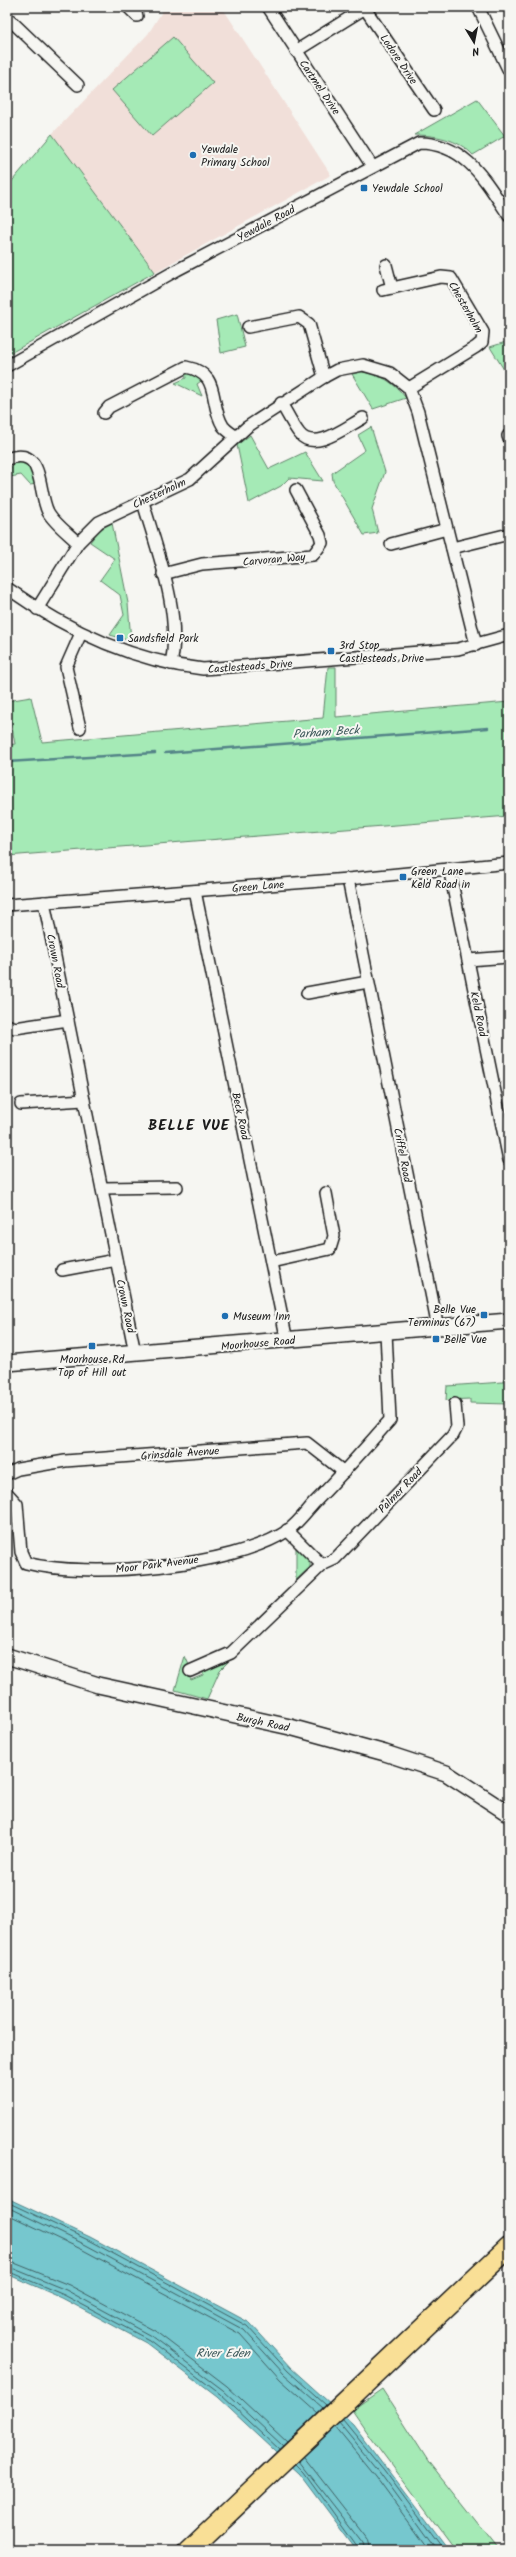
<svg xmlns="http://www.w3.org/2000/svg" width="516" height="2557" font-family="Kalam,sans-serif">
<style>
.built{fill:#f1dfd9}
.green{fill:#a5eab6;stroke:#608369}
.water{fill:#76c7ce;stroke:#528387}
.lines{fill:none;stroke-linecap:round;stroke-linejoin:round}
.shore{stroke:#406063;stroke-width:1}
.stream{stroke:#528387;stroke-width:2.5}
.street-casing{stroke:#1c1c1c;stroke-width:14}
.secondary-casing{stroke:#1c1c1c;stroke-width:18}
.highway-casing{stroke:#1c1c1c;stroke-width:23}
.street{stroke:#f6f6f2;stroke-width:11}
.secondary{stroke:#f6f6f2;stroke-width:15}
.highway{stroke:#f9df96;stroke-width:20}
.poi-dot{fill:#1f6fb2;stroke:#f6f6f2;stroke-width:1.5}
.labels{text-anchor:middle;stroke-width:4;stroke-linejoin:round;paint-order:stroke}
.street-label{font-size:11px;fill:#1c1c1c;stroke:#f6f6f2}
.poi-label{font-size:11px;fill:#1c1c1c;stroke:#f6f6f2;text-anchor:start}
.water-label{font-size:12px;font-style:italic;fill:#3c585a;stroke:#f6f6f2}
.district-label{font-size:15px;font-weight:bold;letter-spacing:1px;fill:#1c1c1c;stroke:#f6f6f2}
</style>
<rect width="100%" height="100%" fill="#f6f6f2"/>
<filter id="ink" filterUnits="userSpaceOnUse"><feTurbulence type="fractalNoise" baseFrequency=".025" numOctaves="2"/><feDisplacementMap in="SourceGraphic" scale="8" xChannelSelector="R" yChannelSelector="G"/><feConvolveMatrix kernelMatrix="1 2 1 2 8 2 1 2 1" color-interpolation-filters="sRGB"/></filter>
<g filter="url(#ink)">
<polygon class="built" points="165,7 222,7 331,175 155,272 52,134 148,34"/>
<g class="green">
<polygon points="173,37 213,83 152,136 112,90"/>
<path d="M 477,99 L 505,136 L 473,155 C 458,139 435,135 414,135 Z"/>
<polygon points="52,134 155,272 7,355 7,187"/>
<polygon points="237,314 245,347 221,353 216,320"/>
<polygon points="509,341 509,385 506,373 490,347"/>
<polygon points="185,371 204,379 197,384 202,396 175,383 186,378"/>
<path d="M 362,372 C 382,374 394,383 406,398 L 373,409 L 352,374 Z"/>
<polygon points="371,427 385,472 372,509 378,533 364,535 333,481 332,473 365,450 358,435"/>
<polygon points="250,435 269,469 305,452 323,481 289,478 281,486 249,503 237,445"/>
<polygon points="16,460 31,465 37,484 30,485 21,475 10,477 11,468"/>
<polygon points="112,523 128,603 131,641 110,635 124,615 120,595 100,580 115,559 90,542 99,530"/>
<polygon points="328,667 336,667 336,717 509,702 509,816 7,856 7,745 15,744 7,701 31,697 42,742 323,718"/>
<polygon points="504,1378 509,1378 509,1404 470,1403 470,1399 446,1400 447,1386 503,1382"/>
<path d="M 296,1547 C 303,1553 311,1557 310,1567 L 296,1580 Z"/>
<polygon points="185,1656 189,1665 184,1668 191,1680 203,1675 203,1671 226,1659 228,1662 220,1670 207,1699 175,1690"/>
<polygon points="382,2389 430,2464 498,2550 455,2550 372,2439 352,2410"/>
</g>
<polygon class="water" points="7,2198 90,2237 250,2323 291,2368 353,2424 448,2550 357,2550 300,2474 217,2397 146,2343 62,2298 7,2274"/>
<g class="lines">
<g class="shore">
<polyline points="7,2202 88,2240 247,2326 288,2371 326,2405"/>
<polyline points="7,2207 86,2245 244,2330 284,2374 323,2408"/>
<polyline points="7,2214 83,2250 240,2334 280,2379 318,2413"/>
<polyline points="7,2260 69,2285 155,2331 227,2386 287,2442"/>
<polyline points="7,2266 66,2290 151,2336 223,2390 283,2446"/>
<polyline points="7,2271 64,2295 149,2340 220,2394 279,2449"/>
<polyline points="343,2420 384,2470 443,2550"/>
<polyline points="339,2423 380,2473 436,2550"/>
<polyline points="335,2427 375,2476 429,2550"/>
<polyline points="304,2457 368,2539 371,2550"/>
<polyline points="299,2461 363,2543 365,2550"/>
<polyline points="296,2464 304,2472 360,2550"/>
</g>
<g class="stream">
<polyline points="165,753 488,728"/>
<polyline points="7,762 155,753"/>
</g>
<defs>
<g id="street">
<polyline points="128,7 137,16"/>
<polyline points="268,7 372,166"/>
<polyline points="364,7 434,110"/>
<polyline points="478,7 509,71"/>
<polyline points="7,17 78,85"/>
<polyline points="296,51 365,8"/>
<polyline points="386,265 392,288"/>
<polyline points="383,290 441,277 451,278 483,332 482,342 476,347 409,388"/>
<polyline points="248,327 299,317 309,324 324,377"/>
<path d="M 7,366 L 177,270 L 419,143 C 466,143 486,182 509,216"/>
<path d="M 281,403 C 287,413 292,424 299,433 C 314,453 346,427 363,418"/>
<path d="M 104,413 L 109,407 L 186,367 C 222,374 208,402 223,426 C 226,430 231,433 235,436"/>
<polyline points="508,436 509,439"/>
<path d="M 7,459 C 45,445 37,490 48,512 C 54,523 69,534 78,543"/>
<path d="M 143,502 C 157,551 182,613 171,664"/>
<polyline points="391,544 447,529"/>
<polyline points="452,548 509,534"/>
<polyline points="163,574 202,564 313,555 322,543 320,535 296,490"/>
<path d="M 7,588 C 65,629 132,661 203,669 L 458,649 L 509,635"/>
<polyline points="37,609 78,543 99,522 190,479 247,427 324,377 337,370 363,365 390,373 409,388 418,412 476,645"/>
<polyline points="80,728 66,667 81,633"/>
<polyline points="449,868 509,1160"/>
<polyline points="348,879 438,1328"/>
<polyline points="195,891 287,1341"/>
<polyline points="44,902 135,1353"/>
<polyline points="7,905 348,879 509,863"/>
<polyline points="468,960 509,957"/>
<polyline points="307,993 368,982"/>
<polyline points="7,1025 15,1028 68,1020"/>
<polyline points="21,1104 84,1100"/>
<polyline points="102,1188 177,1187"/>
<polyline points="271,1262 330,1249 334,1236 326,1193"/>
<polyline points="62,1270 116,1260"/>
<polyline points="7,1474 18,1469 65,1461 307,1443 344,1472"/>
<path d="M 7,1493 L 17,1504 L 21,1552 L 26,1563 C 89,1579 232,1567 287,1531 C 297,1524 306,1512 314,1503 C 341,1476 365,1448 390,1420 L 386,1332"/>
<polyline points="287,1530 322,1565 335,1559 453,1435 457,1427 455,1404"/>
<polyline points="190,1671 231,1653 322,1565"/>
</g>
<g id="secondary">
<polyline points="7,1363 509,1321"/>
<polyline points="7,1656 98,1685 290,1727 385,1753 446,1773 509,1814"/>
</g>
<polyline id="highway" points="189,2550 509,2247"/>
</defs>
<use href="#street" class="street-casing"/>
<use href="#secondary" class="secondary-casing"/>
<use href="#highway" class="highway-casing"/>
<use href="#street" class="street"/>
<use href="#secondary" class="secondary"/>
<use href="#highway" class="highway"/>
</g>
</g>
<g class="poi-dot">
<circle cx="193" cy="155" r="4"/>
<rect x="360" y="184" width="8" height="8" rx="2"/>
<rect x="116" y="634" width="8" height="8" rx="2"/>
<rect x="327" y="647" width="8" height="8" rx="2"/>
<rect x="399" y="873" width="8" height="8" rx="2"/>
<rect x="480" y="1311" width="8" height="8" rx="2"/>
<circle cx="225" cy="1316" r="4"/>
<rect x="432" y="1335" width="8" height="8" rx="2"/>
<rect x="88" y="1342" width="8" height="8" rx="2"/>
</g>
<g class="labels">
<g class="street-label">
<text transform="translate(399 59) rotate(56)" y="4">Lodore Drive</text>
<text transform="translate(320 87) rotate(56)" y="4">Cartmel Drive</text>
<text transform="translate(266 223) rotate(-28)" y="4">Yewdale Road</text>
<text transform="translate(466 307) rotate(60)" y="4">Chesterholm</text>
<text transform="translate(159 493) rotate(-25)" y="4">Chesterholm</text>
<text transform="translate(274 559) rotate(-5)" y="4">Carvoran Way</text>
<text transform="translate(250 666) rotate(-4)" y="4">Castlesteads Drive</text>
<text transform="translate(258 886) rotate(-5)" y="4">Green Lane</text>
<text transform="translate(56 961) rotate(79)" y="4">Crown Road</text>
<text transform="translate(479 1014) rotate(78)" y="4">Keld Road</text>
<text transform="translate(241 1116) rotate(78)" y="4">Beck Road</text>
<text transform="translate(403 1155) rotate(79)" y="4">Criffel Road</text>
<text transform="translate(126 1306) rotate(78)" y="4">Crown Road</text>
<text transform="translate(258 1343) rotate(-5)" y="4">Moorhouse Road</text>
<text transform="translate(180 1453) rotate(-4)" y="4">Grinsdale Avenue</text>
<text transform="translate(400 1490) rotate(-46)" y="4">Palmer Road</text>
<text transform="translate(157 1564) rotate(-7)" y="4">Moor Park Avenue</text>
<text transform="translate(263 1722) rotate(12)" y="4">Burgh Road</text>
</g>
<g class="poi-label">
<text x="201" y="153">Yewdale<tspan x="201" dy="13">Primary School</tspan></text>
<text x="372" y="192">Yewdale School</text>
<text x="128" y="642">Sandsfield Park</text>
<text x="339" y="649">3rd Stop<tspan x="339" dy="13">Castlesteads Drive</tspan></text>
<text x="411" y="875">Green Lane<tspan x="411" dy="13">Keld Road in</tspan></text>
<text x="476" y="1313" text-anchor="end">Belle Vue<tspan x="476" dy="13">Terminus (67)</tspan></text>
<text x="233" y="1320">Museum Inn</text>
<text x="444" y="1343">Belle Vue</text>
<text x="92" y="1363" text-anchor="middle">Moorhouse Rd<tspan x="92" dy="13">Top of Hill out</tspan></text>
</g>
<g class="water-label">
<text transform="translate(326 732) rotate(-4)" y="4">Parham Beck</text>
<text x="223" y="2357">River Eden</text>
</g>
<g class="district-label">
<text x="189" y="1130">BELLE VUE</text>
</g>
</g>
<rect width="516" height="2557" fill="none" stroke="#f6f6f2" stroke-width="24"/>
<rect x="12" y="12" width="492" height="2533" fill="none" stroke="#1c1c1c" stroke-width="1.5" filter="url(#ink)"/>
<g transform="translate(474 42) rotate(170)" stroke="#f6f6f2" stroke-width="3" paint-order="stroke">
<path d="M0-3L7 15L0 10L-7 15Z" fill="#1c1c1c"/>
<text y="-6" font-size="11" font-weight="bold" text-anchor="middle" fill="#1c1c1c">N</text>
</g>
</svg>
